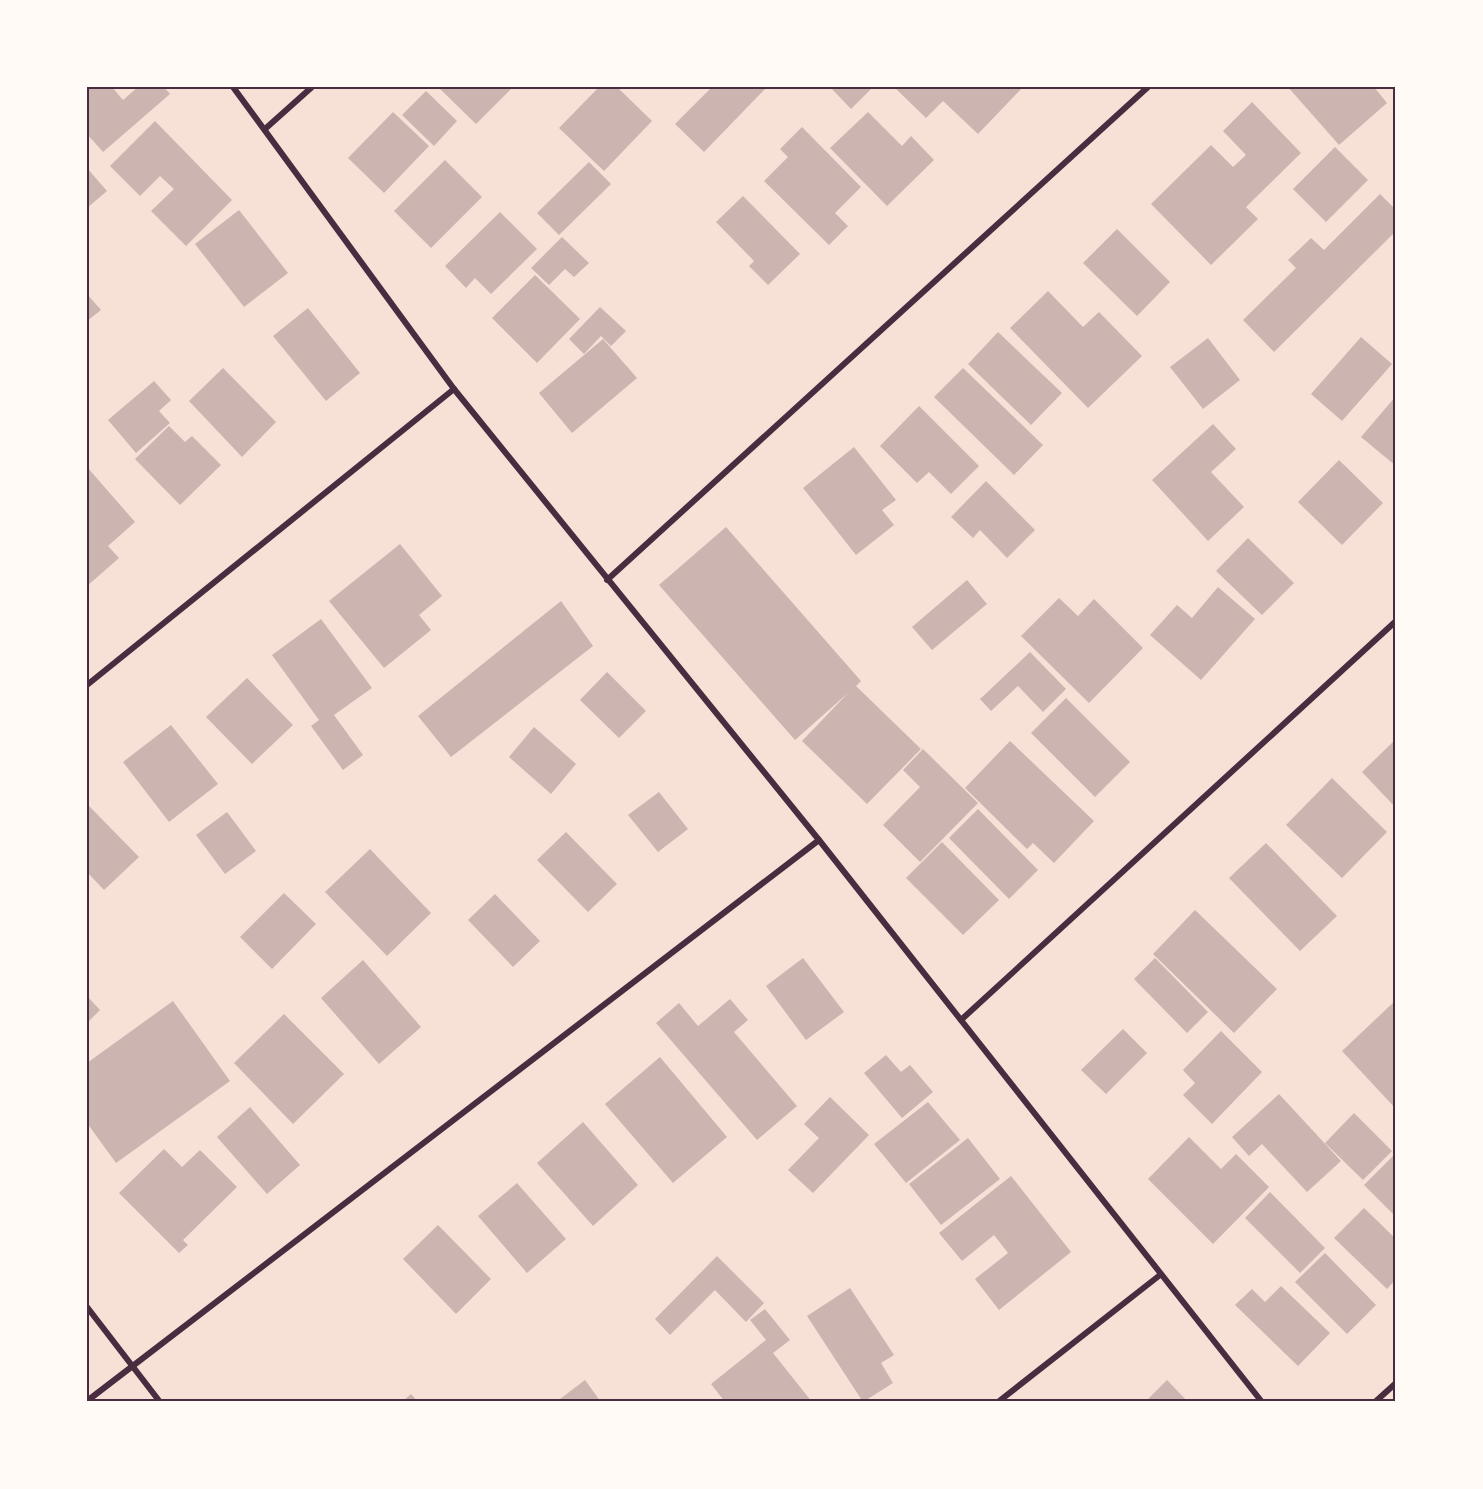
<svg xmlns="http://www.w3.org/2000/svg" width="1483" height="1489" font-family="'Work Sans',sans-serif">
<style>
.building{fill:#ccb4b1}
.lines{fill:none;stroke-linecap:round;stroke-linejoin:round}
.minor{stroke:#4a2c40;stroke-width:6}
.neatline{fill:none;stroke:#4a2c40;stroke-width:2}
</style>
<rect width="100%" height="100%" fill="#f7e1d7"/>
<g class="building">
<polygon points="87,87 112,87 123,100 138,87 164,87 170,94 103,152 87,134"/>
<polygon points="438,87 513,87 476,124"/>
<polygon points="599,87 617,87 652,121 604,171 559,128"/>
<polygon points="712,87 767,87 704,152 675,124"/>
<polygon points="830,87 873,87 851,109"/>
<polygon points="894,87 1023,87 978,134 943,101 926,118"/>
<polygon points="1288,87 1374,87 1387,103 1339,145"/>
<polygon points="426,91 457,121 434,146 402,115"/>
<polygon points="1252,102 1301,153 1246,207 1258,219 1211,265 1151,204 1211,145 1233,167 1246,155 1223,131"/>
<polygon points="393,112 429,146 384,193 348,158"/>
<polygon points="868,112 902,146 911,136 934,160 887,206 830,148"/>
<polygon points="155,121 232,200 186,246 151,211 174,189 160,176 140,196 110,166"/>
<polygon points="802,127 861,187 835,213 848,226 829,245 764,181 788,157 780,149"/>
<polygon points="1335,147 1368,180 1326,222 1293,189"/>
<polygon points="445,160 482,197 431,248 394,211"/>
<polygon points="589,162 611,184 559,235 537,213"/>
<polygon points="87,168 107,191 87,208"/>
<polygon points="1380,194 1396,210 1396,231 1274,352 1243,320 1296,268 1288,260 1311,238 1324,250"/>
<polygon points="743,196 800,254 768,285 749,266 754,261 716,222"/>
<polygon points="239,210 288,273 244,307 195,244"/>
<polygon points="500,212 537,249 491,294 475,278 466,288 445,266"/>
<polygon points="1117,229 1170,282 1137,316 1083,263"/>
<polygon points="562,237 589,263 574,277 565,269 549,285 531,268"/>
<polygon points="535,275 580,319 537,363 492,318"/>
<polygon points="1048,291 1083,327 1099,312 1142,356 1088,408 1010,328"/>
<polygon points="87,294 101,310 87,321"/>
<polygon points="600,307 626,331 611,346 601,336 584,354 569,339"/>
<polygon points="308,308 360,373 326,401 273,336"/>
<polygon points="998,332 1062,393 1031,425 968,364"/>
<polygon points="1361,337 1392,364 1342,421 1311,394"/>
<polygon points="1208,338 1240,380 1203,409 1170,367"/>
<polygon points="603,339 637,378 572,433 539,393"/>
<polygon points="223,368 276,422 242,457 189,401"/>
<polygon points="963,368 1043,445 1014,475 934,397"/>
<polygon points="154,381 171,400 159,411 170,423 136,453 108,420"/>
<polygon points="1396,396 1396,466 1361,437"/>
<polygon points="919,406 979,466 951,494 929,472 917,483 880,446"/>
<polygon points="1213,424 1236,449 1211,472 1244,507 1208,541 1152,480"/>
<polygon points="169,426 185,442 192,436 221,465 180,505 135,459"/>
<polygon points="854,447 896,500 882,510 894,525 856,555 803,488"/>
<polygon points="1339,460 1383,503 1342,545 1298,502"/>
<polygon points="87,467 135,522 108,546 119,558 87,586"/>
<polygon points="986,481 1035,530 1007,558 980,530 973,538 951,517"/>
<polygon points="726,527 861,681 856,686 921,749 867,804 802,741 848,693 795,740 659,585"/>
<polygon points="1248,538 1294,583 1262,615 1216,571"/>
<polygon points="400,544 442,596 419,615 431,630 384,668 329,601"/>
<polygon points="967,580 987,604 932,650 912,627"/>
<polygon points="1218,587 1255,619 1201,680 1150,635 1177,605 1192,618"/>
<polygon points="1059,598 1078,616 1094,599 1143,648 1089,703 1021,636"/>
<polygon points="561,601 593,646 451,757 418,716"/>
<polygon points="321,619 372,688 334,715 363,755 343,770 311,726 319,720 272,655"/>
<polygon points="1030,652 1066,689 1043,712 1018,686 991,711 980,699"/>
<polygon points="607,672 646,711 619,738 580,700"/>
<polygon points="247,678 293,725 252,764 206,717"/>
<polygon points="1066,698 1130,762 1095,797 1031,733"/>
<polygon points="171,725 218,784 169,822 123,762"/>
<polygon points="534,727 576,764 551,794 509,757"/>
<polygon points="1396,739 1396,808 1362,772"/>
<polygon points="1010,741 1094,821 1054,863 1033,843 1027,849 965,788"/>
<polygon points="923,749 978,803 920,862 883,825 920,787 903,770"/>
<polygon points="1332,778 1387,832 1342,878 1286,825"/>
<polygon points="659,792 688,829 658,852 628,815"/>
<polygon points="89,806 139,857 104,890 87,872 87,808"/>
<polygon points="978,809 1038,870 1009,899 949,838"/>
<polygon points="227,812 256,851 225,874 196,835"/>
<polygon points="566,832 617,884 588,912 537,860"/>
<polygon points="942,842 999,900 963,935 906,878"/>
<polygon points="1266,843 1337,916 1300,951 1229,878"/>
<polygon points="370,849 431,913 387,956 325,892"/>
<polygon points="284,893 316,924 272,969 240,937"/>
<polygon points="495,894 540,941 513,967 468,920"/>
<polygon points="1195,910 1277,989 1234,1033 1153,954"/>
<polygon points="803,958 844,1012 806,1040 766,986"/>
<polygon points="1155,958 1208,1012 1187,1033 1134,979"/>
<polygon points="363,960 421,1027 379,1064 321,998"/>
<polygon points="87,996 100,1010 87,1023"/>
<polygon points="730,999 748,1020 734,1032 797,1106 757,1140 656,1023 679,1003 698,1026"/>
<polygon points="1396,1000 1396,1109 1342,1051"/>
<polygon points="173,1001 230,1081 116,1163 87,1123 87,1063"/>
<polygon points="284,1014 344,1074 293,1124 234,1063"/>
<polygon points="1123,1029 1147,1053 1106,1094 1081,1070"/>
<polygon points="1221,1031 1262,1072 1212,1124 1183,1095 1195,1083 1183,1070"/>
<polygon points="886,1055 901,1072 910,1065 933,1092 902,1118 864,1073"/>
<polygon points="660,1057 727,1137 673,1183 605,1104"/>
<polygon points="1279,1094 1341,1161 1307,1192 1262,1144 1249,1156 1232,1137"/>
<polygon points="830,1097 869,1135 813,1193 788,1170 819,1138 804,1124"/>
<polygon points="928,1102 960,1140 906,1183 874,1144"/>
<polygon points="250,1107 300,1165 267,1194 217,1137"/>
<polygon points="1354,1113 1392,1151 1363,1180 1325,1143"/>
<polygon points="583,1122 638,1185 593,1226 537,1163"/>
<polygon points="1189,1137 1221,1169 1236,1154 1269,1187 1213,1244 1148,1179"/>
<polygon points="968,1138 1000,1179 941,1225 909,1184"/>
<polygon points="164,1149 182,1167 200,1150 237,1187 183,1240 188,1245 179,1253 119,1193"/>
<polygon points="1396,1153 1396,1217 1364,1185"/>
<polygon points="1011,1176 1071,1252 999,1310 975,1279 1008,1253 994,1235 962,1261 939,1233"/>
<polygon points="517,1183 566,1239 527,1273 478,1216"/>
<polygon points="1270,1192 1325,1248 1300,1273 1245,1218"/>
<polygon points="1364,1208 1396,1239 1396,1279 1387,1289 1334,1238"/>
<polygon points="438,1225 491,1279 456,1314 403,1259"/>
<polygon points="1325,1253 1376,1305 1347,1334 1295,1282"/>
<polygon points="717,1256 764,1303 746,1322 715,1290 670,1335 655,1319"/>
<polygon points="1281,1286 1330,1333 1298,1366 1235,1305 1252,1289 1265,1302"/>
<polygon points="850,1288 894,1355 881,1363 893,1383 863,1402 807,1316"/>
<polygon points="765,1309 790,1340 773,1353 812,1402 725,1402 711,1384 766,1340 750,1320"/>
<polygon points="585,1380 601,1402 556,1402"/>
<polygon points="1167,1380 1188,1402 1145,1402"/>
<polygon points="411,1394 418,1402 402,1402"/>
</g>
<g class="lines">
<g class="minor">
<polyline points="233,87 454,389 819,840 1262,1402"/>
<polyline points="265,129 312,87"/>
<polyline points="607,580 1148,87"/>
<polyline points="87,685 454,389"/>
<polyline points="961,1020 1396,621"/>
<polyline points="87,1307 160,1402"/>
<polyline points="87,1401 819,840"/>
<polyline points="998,1402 1160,1275"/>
<polyline points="1375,1402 1396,1383"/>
</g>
</g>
<rect width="1483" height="1489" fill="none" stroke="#fffaf5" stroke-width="177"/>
<rect x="88" y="88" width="1306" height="1312" class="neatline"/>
</svg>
